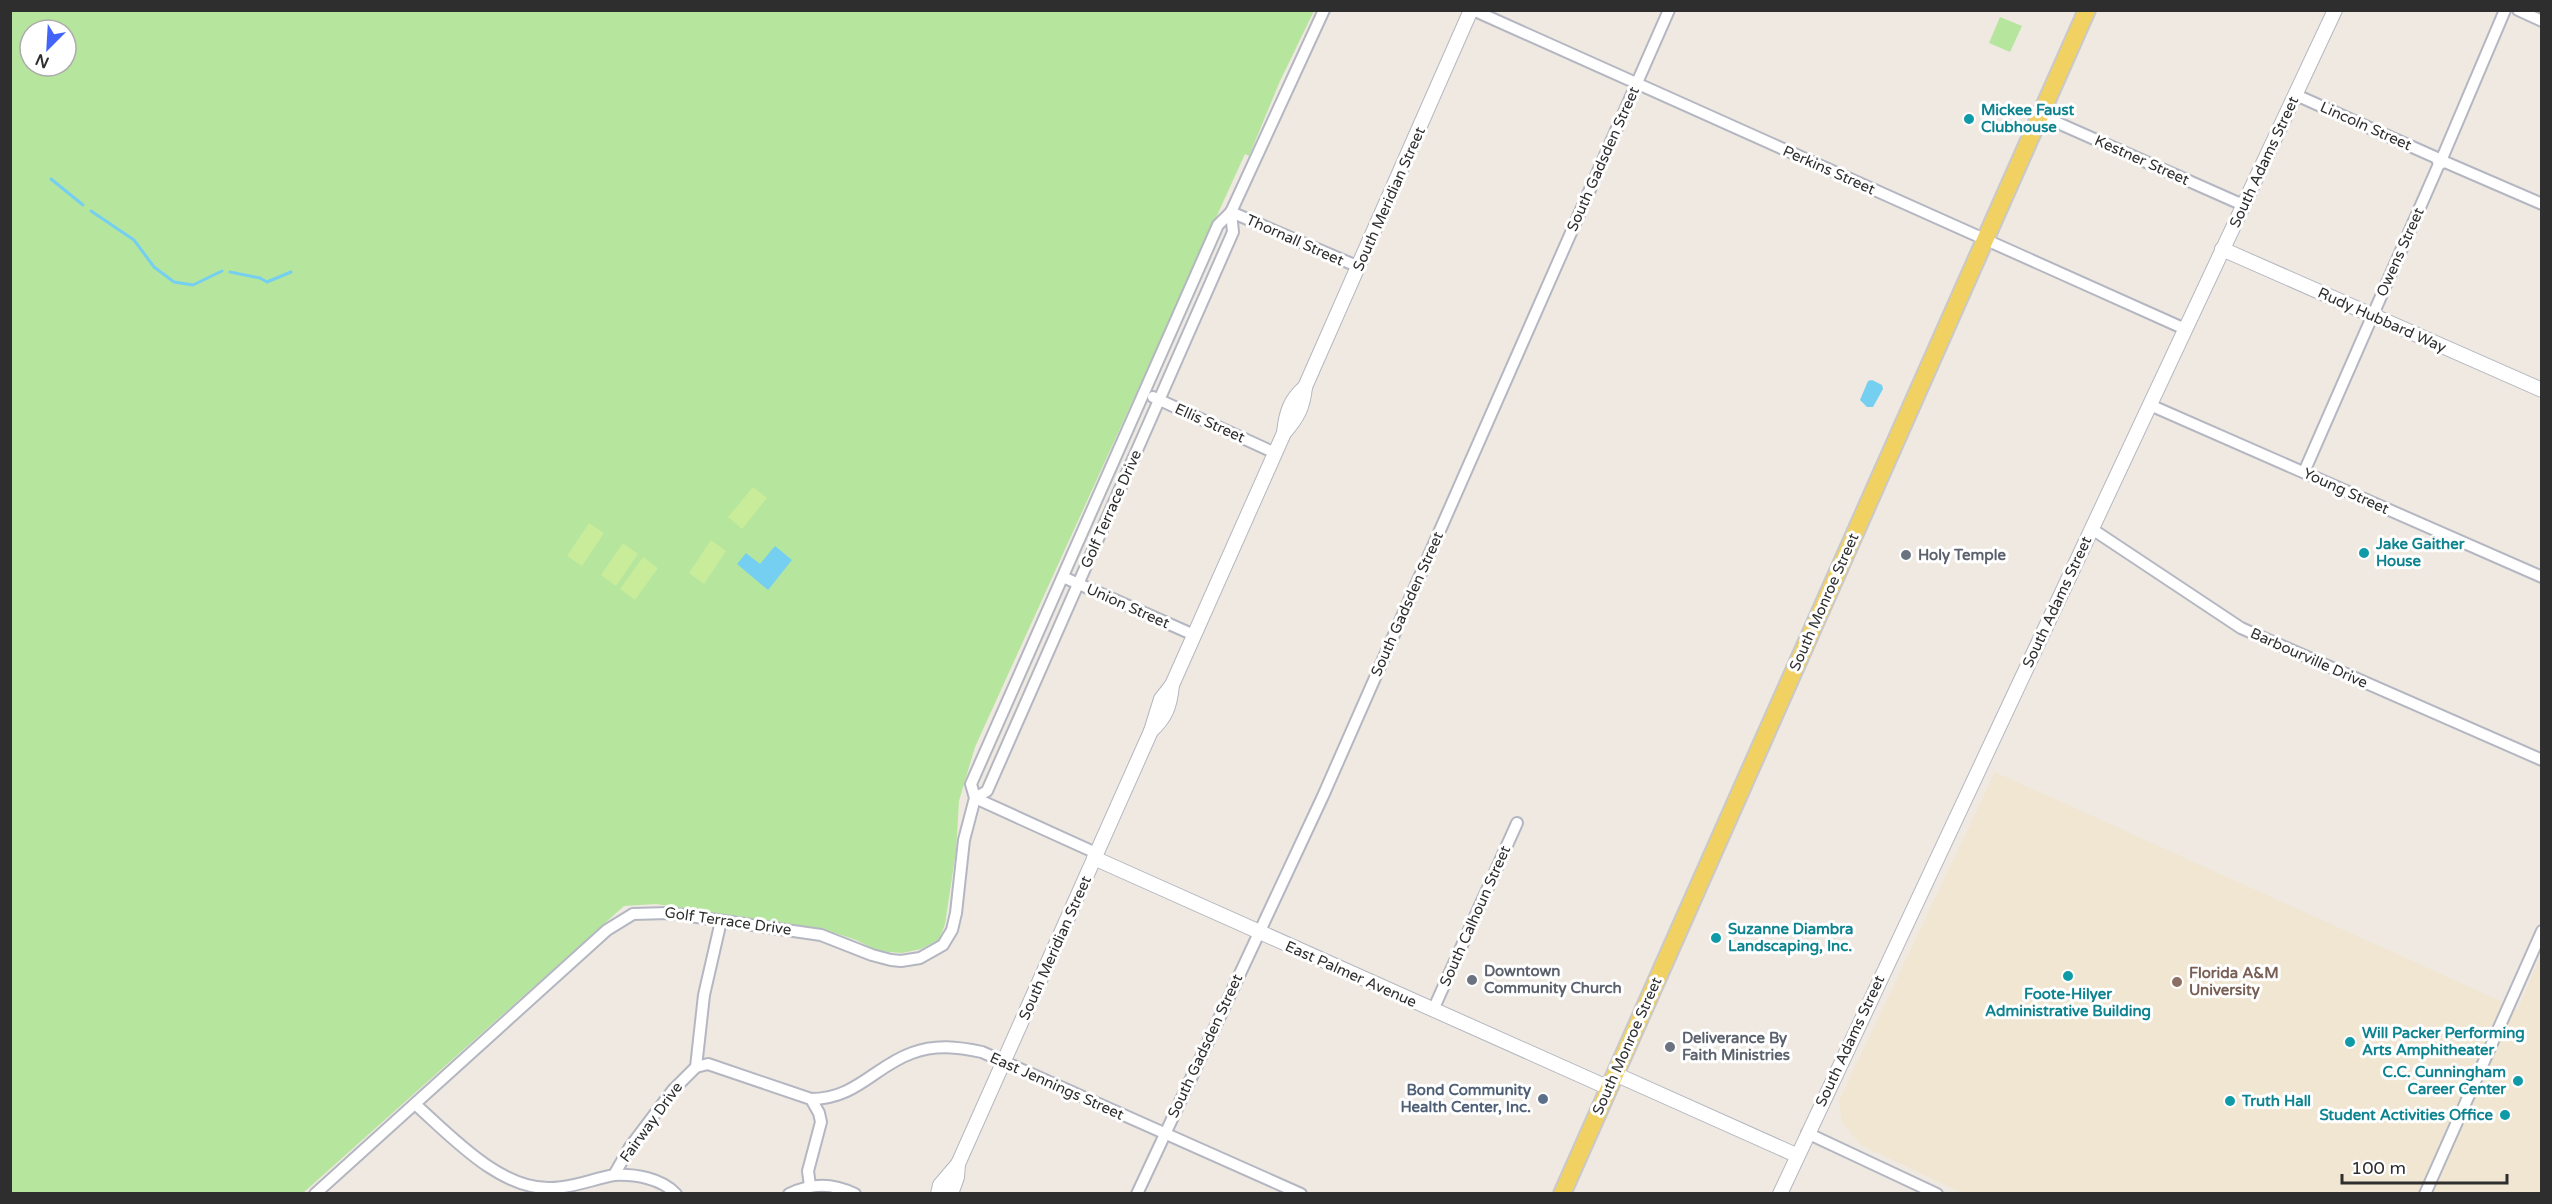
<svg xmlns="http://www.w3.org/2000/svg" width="2552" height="1204" font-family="'Varela Round',sans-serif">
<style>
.education{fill:#f0e6d1}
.green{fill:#b6e59e;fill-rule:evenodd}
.pitch{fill:#c9ec9a}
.water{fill:#75cff0}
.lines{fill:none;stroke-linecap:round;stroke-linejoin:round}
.stream{stroke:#75cff0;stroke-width:3}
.street-casing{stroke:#b4b7c1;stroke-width:14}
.secondary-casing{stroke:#b4b7c1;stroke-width:16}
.primary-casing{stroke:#c9c9c9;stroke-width:20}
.street{stroke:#fff;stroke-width:10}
.secondary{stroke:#fff;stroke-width:14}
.primary{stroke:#f2d163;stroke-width:16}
.culture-dot{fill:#0f9aa8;stroke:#fff;stroke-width:2}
.worship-dot{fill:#6b7280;stroke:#fff;stroke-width:2}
.education-dot{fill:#8d6e63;stroke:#fff;stroke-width:2}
.service-dot{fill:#5c6f8a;stroke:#fff;stroke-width:2}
.labels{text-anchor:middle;stroke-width:6;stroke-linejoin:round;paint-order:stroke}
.culture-label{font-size:15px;font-weight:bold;fill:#0d838f;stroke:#fff;text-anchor:start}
.street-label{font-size:15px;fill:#2e2e2e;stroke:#fff}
.worship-label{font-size:15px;font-weight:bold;fill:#5b616d;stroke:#fff;text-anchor:start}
.education-label{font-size:15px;font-weight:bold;fill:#785e54;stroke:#fff;text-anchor:start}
.service-label{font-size:15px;font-weight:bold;fill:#4e5e75;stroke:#fff;text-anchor:end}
</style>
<rect width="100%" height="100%" fill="#efe9e1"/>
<polygon class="education" points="1995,772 2518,1009 2541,955 2541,1193 1962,1193 1861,1145 1842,1122 1839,1101"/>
<g class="green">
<path d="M 10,11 L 1314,11 L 1280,81 L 1249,156 L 1245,154 L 975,747 L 959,801 L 956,851 L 945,924 L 939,940 L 921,949 L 902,953 L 878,951 L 856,940 L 823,929 L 656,904 L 624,906 L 303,1193 L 11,1193 ZM 30,30 L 66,30 L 66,66 L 30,66 Z"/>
<polygon points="2000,17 2022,26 2010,52 1989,43"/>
</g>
<g class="pitch">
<polygon points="753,487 767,498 742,529 728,517"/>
<polygon points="589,523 604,533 582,566 567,556"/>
<polygon points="711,540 726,551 704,584 689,573"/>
<polygon points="623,543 638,554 616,586 601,575"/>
<polygon points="643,557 658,568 635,600 620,589"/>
</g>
<g class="water">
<polygon points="1872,380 1882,385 1883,389 1873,407 1867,407 1860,400 1868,381"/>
<polygon points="775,546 792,560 768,590 737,564 746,553 760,564"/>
</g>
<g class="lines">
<g class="stream">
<polyline points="51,179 83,205"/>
<polyline points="91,211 134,240 154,267 174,282 193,285 222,271"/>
<polyline points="230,272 260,278 267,282 291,272"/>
</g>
<defs>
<g id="street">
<polyline points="1473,10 2185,329"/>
<polyline points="2518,10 2542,21"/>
<polyline points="2296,95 2437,158"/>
<polyline points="2040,115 2243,205"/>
<polyline points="2443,156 2505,10"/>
<polyline points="2437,159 2439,164 2445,162 2542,204"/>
<polyline points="1231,212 1359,267"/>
<polyline points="1153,397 1275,453"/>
<polyline points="2150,405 2542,577"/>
<polyline points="2304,472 2439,164"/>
<polyline points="2092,529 2241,628 2542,760"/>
<polyline points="1063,577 1194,635"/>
<polyline points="975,798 987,791 1233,232 1231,212"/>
<polyline points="975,798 1096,853"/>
<polyline points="1433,1010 1517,823"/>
<polyline points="696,1067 708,1064 811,1099 819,1113 821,1122 808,1171 810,1186"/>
<path d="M 811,1099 C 856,1099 875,1066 912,1053 C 936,1044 958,1047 982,1052 L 1301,1194"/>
<path d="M 416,1105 C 451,1136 500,1190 551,1188 C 572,1188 593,1179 614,1175 L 630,1147 L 673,1090 L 696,1067 L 704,995 L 721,921"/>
<polyline points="1807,1133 1937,1194"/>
<path d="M 614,1175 C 635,1174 661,1178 676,1194"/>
<polyline points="315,1194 607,930 633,914 669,913 821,935 872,955 891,960 901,961 920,958 943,945 952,930 956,913 964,840 975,798 971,784 1218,225 1231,212 1324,10"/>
<path d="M 789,1194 C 812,1183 832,1183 855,1194"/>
<polyline points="1137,1194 1323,796 1669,10"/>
<polyline points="2425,1194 2542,931"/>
</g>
<g id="secondary">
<polyline points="2222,249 2542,390"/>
<path d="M 1284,433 C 1286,413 1290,400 1305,387"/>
<path d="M 1151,731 C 1166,717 1170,706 1172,685"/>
<polyline points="1094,858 1609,1088"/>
<polyline points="1615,1074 1796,1155"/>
<polyline points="938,1194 940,1185 958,1164"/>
<path d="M 951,1194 L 957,1177 L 958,1164 L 1151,731 L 1161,699 L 1172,685 L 1284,433 C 1298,417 1303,407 1305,387 L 1471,10"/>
<polyline points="1780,1194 2335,10"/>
</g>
<polyline id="primary" points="1562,1194 2087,10"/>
</defs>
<use href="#street" class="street-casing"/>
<use href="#secondary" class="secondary-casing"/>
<use href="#primary" class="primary-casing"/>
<use href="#street" class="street"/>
<use href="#secondary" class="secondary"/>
<use href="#primary" class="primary"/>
</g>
<g class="culture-dot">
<circle cx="1969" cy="119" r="6"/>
<circle cx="2364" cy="553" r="6"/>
<circle cx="1716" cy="938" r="6"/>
<circle cx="2068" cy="976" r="6"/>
<circle cx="2350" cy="1042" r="6"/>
<circle cx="2518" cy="1081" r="6"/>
<circle cx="2230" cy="1101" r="6"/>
<circle cx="2505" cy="1115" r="6"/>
</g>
<g class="worship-dot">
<circle cx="1906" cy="555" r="6"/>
<circle cx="1472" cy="980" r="6"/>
<circle cx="1670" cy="1047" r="6"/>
</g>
<circle class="education-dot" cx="2177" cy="982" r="6"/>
<circle class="service-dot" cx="1543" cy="1099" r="6"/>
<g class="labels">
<g class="culture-label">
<text x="1981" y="115">Mickee Faust<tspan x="1981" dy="17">Clubhouse</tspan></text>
<text x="2376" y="549">Jake Gaither<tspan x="2376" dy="17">House</tspan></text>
<text x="1728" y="934">Suzanne Diambra<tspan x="1728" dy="17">Landscaping, Inc.</tspan></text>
<text x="2068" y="999" text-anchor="middle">Foote-Hilyer<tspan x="2068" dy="17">Administrative Building</tspan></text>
<text x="2362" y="1038">Will Packer Performing<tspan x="2362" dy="17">Arts Amphitheater</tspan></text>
<text x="2506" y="1077" text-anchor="end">C.C. Cunningham<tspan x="2506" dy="17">Career Center</tspan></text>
<text x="2242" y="1106">Truth Hall</text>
<text x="2493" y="1120" text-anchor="end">Student Activities Office</text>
</g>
<g class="street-label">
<text transform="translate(2366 126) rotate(24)" y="5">Lincoln Street</text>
<text transform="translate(1603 159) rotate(-66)" y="5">South Gadsden Street</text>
<text transform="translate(2142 160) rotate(24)" y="5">Kestner Street</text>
<text transform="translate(2264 162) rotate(-65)" y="5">South Adams Street</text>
<text transform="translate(1829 170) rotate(24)" y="5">Perkins Street</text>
<text transform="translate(1389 199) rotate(-66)" y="5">South Meridian Street</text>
<text transform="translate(1295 240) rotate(24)" y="5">Thornall Street</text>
<text transform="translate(2400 252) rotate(-66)" y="5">Owens Street</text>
<text transform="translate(2382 320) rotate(24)" y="5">Rudy Hubbard Way</text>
<text transform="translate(1210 423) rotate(24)" y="5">Ellis Street</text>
<text transform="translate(2346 491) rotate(24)" y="5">Young Street</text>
<text transform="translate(1111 509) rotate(-66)" y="5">Golf Terrace Drive</text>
<text transform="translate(1824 602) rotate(-66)" y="5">South Monroe Street</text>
<text transform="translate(2057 602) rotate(-65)" y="5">South Adams Street</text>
<text transform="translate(1407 604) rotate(-66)" y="5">South Gadsden Street</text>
<text transform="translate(1128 606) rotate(24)" y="5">Union Street</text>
<text transform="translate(2309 658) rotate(24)" y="5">Barbourville Drive</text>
<text transform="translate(1475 916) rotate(-66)" y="5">South Calhoun Street</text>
<text transform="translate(728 921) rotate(8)" y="5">Golf Terrace Drive</text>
<text transform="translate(1055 948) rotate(-66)" y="5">South Meridian Street</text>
<text transform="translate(1351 974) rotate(24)" y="5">East Palmer Avenue</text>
<text transform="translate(1850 1041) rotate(-65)" y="5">South Adams Street</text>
<text transform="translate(1205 1046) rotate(-65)" y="5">South Gadsden Street</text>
<text transform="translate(1627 1046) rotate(-66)" y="5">South Monroe Street</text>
<text transform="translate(1057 1086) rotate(24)" y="5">East Jennings Street</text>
<text transform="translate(651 1122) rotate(-54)" y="5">Fairway Drive</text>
</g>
<g class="worship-label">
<text x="1918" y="560">Holy Temple</text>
<text x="1484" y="976">Downtown<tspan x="1484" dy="17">Community Church</tspan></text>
<text x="1682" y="1043">Deliverance By<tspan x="1682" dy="17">Faith Ministries</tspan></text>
</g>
<g class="education-label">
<text x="2189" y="978">Florida A&amp;M<tspan x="2189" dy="17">University</tspan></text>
</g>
<g class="service-label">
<text x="1531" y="1095">Bond Community<tspan x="1531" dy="17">Health Center, Inc.</tspan></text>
</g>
</g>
<rect width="2552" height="1204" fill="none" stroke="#2e2e2e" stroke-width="24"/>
<g transform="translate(48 48) rotate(204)"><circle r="28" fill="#ffffff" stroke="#ababab" stroke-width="1.5"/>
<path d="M0-4.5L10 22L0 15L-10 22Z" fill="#4264fb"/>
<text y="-9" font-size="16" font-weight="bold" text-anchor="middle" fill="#2e2e2e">N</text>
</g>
<path d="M2342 1174v9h165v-9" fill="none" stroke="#2e2e2e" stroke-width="3"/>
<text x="2351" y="1174" font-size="18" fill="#2e2e2e" stroke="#ffffff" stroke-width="4.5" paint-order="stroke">100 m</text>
</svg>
